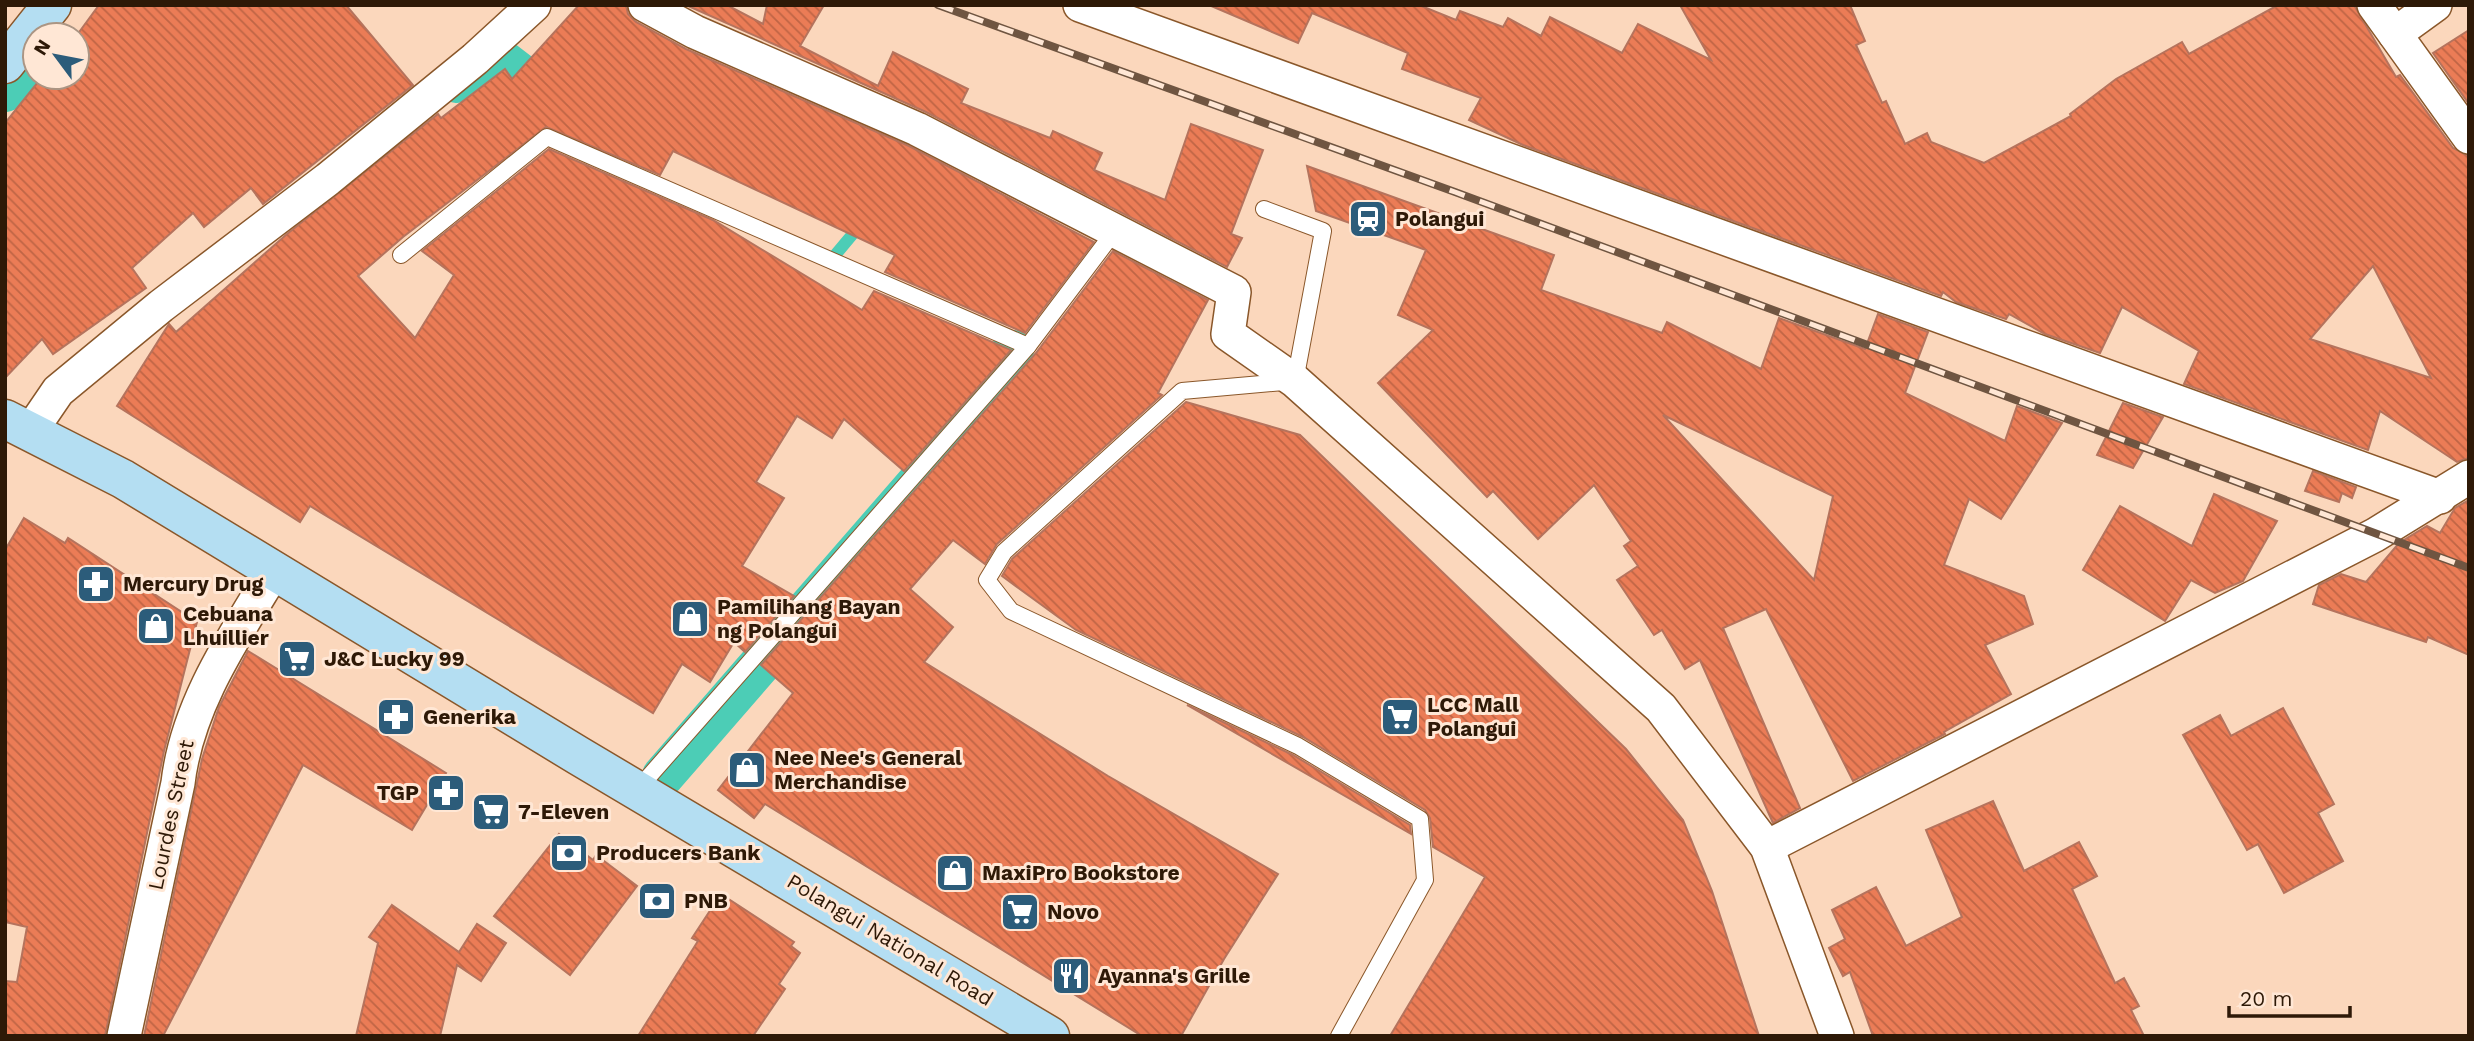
<svg xmlns="http://www.w3.org/2000/svg" width="2474" height="1041" font-family="'Work Sans',sans-serif">
<style>
.lines{fill:none;stroke-linecap:round;stroke-linejoin:round}
.stream{stroke:#4ccdb6;stroke-width:12}
.canal{stroke:#4ccdb6;stroke-width:42}
.building{fill:url(#building-back-hatch);stroke:#b5735d;stroke-width:2;fill-rule:evenodd}
.service-casing{stroke:#8a572a;stroke-width:18}
.minor-casing{stroke:#8a572a;stroke-width:36}
.secondary-casing{stroke:#8a572a;stroke-width:41}
.service{stroke:#fff;stroke-width:16}
.minor{stroke:#fff;stroke-width:33}
.secondary{stroke:#b4def2;stroke-width:38}
.rail-casing{stroke:#6f5541;stroke-width:8}
.rail{stroke:#ffe7d5;stroke-width:5;stroke-dasharray:16;stroke-linecap:butt}
.labels{text-anchor:middle;stroke-width:6;stroke-linejoin:round;paint-order:stroke}
.poi-label{font-size:21px;font-weight:bold;fill:#2e1907;stroke:#ffe7d5;text-anchor:start}
.street-label{font-size:21px;fill:#2e1907;stroke:#ffe7d5}
</style>
<defs>
<pattern id="building-back-hatch" width="6" height="6" patternUnits="userSpaceOnUse" patternTransform="scale(1.75)"><rect width="6" height="6" fill="#eb7c56"/><path d="M-1 5l2 2M0 0l6 6M5-1l2 2" fill="none" stroke="#bf6545"/></pattern>
</defs>
<rect width="100%" height="100%" fill="#fbd7bc"/>
<g class="lines">
<polyline class="stream" points="831,260 862,223"/>
<g class="canal">
<polyline points="457,82 491,52 563,107"/>
<polyline points="5,91 35,54"/>
<polyline points="921,455 1013,351"/>
<polyline points="663,776 955,440"/>
</g>
</g>
<g class="building">
<polygon points="99,5 346,5 413,85 263,204 251,188 204,227 193,213 132,268 146,288 53,354 42,339 5,378 5,123 42,77 77,77 77,35"/>
<polygon points="579,5 626,5 628,14 636,22 686,49 909,146 1094,242 1025,333 885,272 895,255 673,151 660,175 546,127 403,237 358,276 415,338 454,275 422,251 549,149 713,220 862,310 874,291 1011,350 904,471 844,419 832,438 797,416 756,482 784,498 742,566 794,596 745,652 734,642 710,682 682,664 653,713 310,506 300,522 117,406 169,324 176,332 287,234 438,114 441,118 505,69 512,79"/>
<polygon points="686,5 727,5 763,24 767,5 824,5 800,46 878,86 893,52 968,89 961,103 1050,138 1053,131 1102,153 1094,170 1165,200 1191,124 1263,150 1231,234 1242,238 1227,267 926,112"/>
<path d="M 1209,5 L 1419,5 L 1456,20 L 1460,11 L 1503,27 L 1508,18 L 1541,36 L 1550,17 L 1622,53 L 1638,24 L 1711,60 L 1680,5 L 1850,5 L 1865,41 L 1856,45 L 1882,103 L 1886,101 L 1905,144 L 1927,133 L 1931,142 L 1984,163 L 2071,116 L 2070,114 L 2116,79 L 2182,42 L 2189,54 L 2278,5 L 2354,5 L 2396,77 L 2400,75 L 2453,148 L 2469,156 L 2469,458 L 2457,462 L 2380,411 L 2368,450 L 2184,384 L 2199,351 L 2122,307 L 2100,353 L 2045,334 L 2009,314 L 2006,319 L 1956,302 L 1943,292 L 1941,296 L 1523,145 L 1469,120 L 1481,98 L 1402,69 L 1408,53 L 1312,13 L 1298,43 ZM 2373,266 L 2431,378 L 2310,339 Z"/>
<polygon points="2469,30 2469,104 2433,53"/>
<path d="M 1307,166 L 1554,255 L 1541,290 L 1662,333 L 1667,322 L 1761,369 L 1779,318 L 1865,349 L 1878,314 L 1928,332 L 1905,393 L 2005,441 L 2017,406 L 2062,423 L 2001,519 L 1969,499 L 1944,565 L 2024,596 L 2033,624 L 1985,645 L 2011,694 L 1944,732 L 1945,734 L 1853,781 L 1766,609 L 1723,628 L 1800,808 L 1773,823 L 1700,660 L 1685,669 L 1662,630 L 1654,635 L 1617,580 L 1638,566 L 1624,546 L 1631,541 L 1594,485 L 1538,539 L 1493,491 L 1487,497 L 1378,383 L 1433,330 L 1398,315 L 1426,250 L 1316,211 ZM 1663,415 L 1833,496 L 1814,580 Z"/>
<polygon points="1113,251 1208,300 1158,393 1162,395 997,544 985,564 953,540 910,589 953,627 924,662 1108,776 1278,874 1224,959 1181,1036 1142,1036 765,804 754,818 718,790 793,693 761,665 1036,353"/>
<polygon points="1186,402 1300,435 1626,749 1683,820 1712,891 1759,1036 1390,1036 1485,877 1433,847 1430,818 1425,810 1303,737 1076,630 1002,576 1012,559"/>
<polygon points="2123,403 2163,417 2133,468 2097,455"/>
<polygon points="2313,471 2356,487 2352,498 2342,493 2339,502 2305,491"/>
<polygon points="2214,494 2277,521 2243,581 2215,593 2191,580 2165,621 2083,570 2120,506 2192,546"/>
<polygon points="2469,500 2469,655 2428,637 2426,642 2313,604 2319,585 2341,574 2366,582 2399,543 2427,526 2440,533 2455,508"/>
<polygon points="24,518 65,543 68,538 197,622 164,751 105,1036 5,1036 5,981 17,982 27,927 5,922 5,550"/>
<polygon points="248,651 446,773 412,830 303,765 163,1036 144,1036 202,759 219,707"/>
<polygon points="1187,705 1293,755 1410,825 1411,834"/>
<polygon points="2283,708 2334,804 2318,813 2343,861 2284,893 2258,844 2247,850 2183,735 2220,715 2231,736"/>
<polygon points="1993,801 2024,871 2079,842 2097,876 2072,889 2115,983 2124,978 2139,1006 2131,1010 2144,1036 1873,1036 1850,972 1843,976 1829,948 1845,939 1832,910 1876,887 1906,946 1962,917 1926,830"/>
<polygon points="559,834 593,860 596,855 637,886 570,975 494,916"/>
<polygon points="721,894 794,942 791,946 800,953 779,984 785,989 753,1036 638,1036 698,941 692,938"/>
<polygon points="392,905 459,952 477,924 506,943 481,981 457,965 440,1036 356,1036 378,943 369,937"/>
</g>
<g class="lines">
<defs>
<g id="service">
<polyline points="1264,209 1323,231 1295,381 1182,391 1004,552 987,580 1011,611 1298,746 1420,819 1425,880 1339,1036"/>
<polyline points="401,255 547,137 1028,346"/>
<polyline points="637,790 1028,346 1114,232"/>
</g>
<g id="minor">
<polyline points="645,5 695,32 917,129 1234,292 1228,334 1295,381 1661,708 1767,847 1837,1036"/>
<polyline points="1080,5 2440,497"/>
<polyline points="2374,5 2469,137"/>
<polyline points="2395,34 2435,5"/>
<polyline points="30,432 58,391 161,306 328,179 475,59 534,5"/>
<polyline points="1767,847 2375,535 2469,477"/>
<path d="M 124,1036 L 178,783 C 187,705 234,637 274,571"/>
</g>
<g id="secondary">
<polyline points="5,64 52,5"/>
<polyline points="5,419 123,479 579,756 1050,1036"/>
</g>
</defs>
<use href="#service" class="service-casing"/>
<use href="#minor" class="minor-casing"/>
<use href="#secondary" class="secondary-casing"/>
<use href="#service" class="service"/>
<use href="#minor" class="minor"/>
<use href="#secondary" class="secondary"/>
<defs>
<polyline id="rail" points="938,5 1455,192 2469,568"/>
</defs>
<use href="#rail" class="rail-casing"/>
<use href="#rail" class="rail"/>
</g>
<defs>
<symbol id="station-square" viewBox="-11 -11 22 22"><rect x="-9" y="-9" width="18" height="18" rx="4" fill="#2c5c7a" stroke="#ffe7d5"/><path d="M-3-6H3Q5-6 5-4V2Q5 4 3 4L4.5 6H3L1.5 4h-3L-3 6H-4.5L-3 4Q-5 4-5 2V-4Q-5-6-3-6ZM-3.5-4v3h7v-3ZM-3.5 1v1.5H-2V1ZM2 1v1.5H3.5V1Z" fill="#fff"/></symbol>
<symbol id="pharmacy-square" viewBox="-11 -11 22 22"><rect x="-9" y="-9" width="18" height="18" rx="4" fill="#2c5c7a" stroke="#ffe7d5"/><path d="M-2-6h4v4h4v4h-4v4h-4v-4h-4v-4h4Z" fill="#fff"/></symbol>
<symbol id="shop-square" viewBox="-11 -11 22 22"><rect x="-9" y="-9" width="18" height="18" rx="4" fill="#2c5c7a" stroke="#ffe7d5"/><path d="M-5-2.5h2.3a2.7 3.5 0 0 1 5.4 0H5L5.5 6h-11ZM-1.5-2.5h3a1.5 2.3 0 0 0-3 0Z" fill="#fff"/></symbol>
<symbol id="supermarket-square" viewBox="-11 -11 22 22"><rect x="-9" y="-9" width="18" height="18" rx="4" fill="#2c5c7a" stroke="#ffe7d5"/><path d="M-6-5.5h2.5l.6 2H6L4.5 2H-2.5L-4.4-4H-6ZM-1.5 3.2a1.3 1.3 0 1 0 .1 0ZM3 3.2a1.3 1.3 0 1 0 .1 0Z" fill="#fff"/></symbol>
<symbol id="bank-square" viewBox="-11 -11 22 22"><rect x="-9" y="-9" width="18" height="18" rx="4" fill="#2c5c7a" stroke="#ffe7d5"/><path d="M-6-4H6V4H-6ZM0-2.3a2.3 2.3 0 1 0 0 4.6a2.3 2.3 0 1 0 0-4.6Z" fill="#fff"/></symbol>
<symbol id="restaurant-square" viewBox="-11 -11 22 22"><rect x="-9" y="-9" width="18" height="18" rx="4" fill="#2c5c7a" stroke="#ffe7d5"/><path d="M-5-6h1v4h1v-4h1v4h1v-4h1v5L-1.5 .5V6h-2V.5L-5-1ZM5-6V6H3V1.5H1.5Q1.5-4 5-6Z" fill="#fff"/></symbol>
</defs>
<g fill-rule="evenodd">
<use href="#station-square" x="1346" y="197" width="44" height="44"/>
<use href="#pharmacy-square" x="74" y="562" width="44" height="44"/>
<use href="#shop-square" x="668" y="597" width="44" height="44"/>
<use href="#shop-square" x="134" y="604" width="44" height="44"/>
<use href="#supermarket-square" x="275" y="637" width="44" height="44"/>
<use href="#pharmacy-square" x="374" y="695" width="44" height="44"/>
<use href="#supermarket-square" x="1378" y="695" width="44" height="44"/>
<use href="#shop-square" x="725" y="748" width="44" height="44"/>
<use href="#pharmacy-square" x="424" y="771" width="44" height="44"/>
<use href="#supermarket-square" x="469" y="790" width="44" height="44"/>
<use href="#bank-square" x="547" y="831" width="44" height="44"/>
<use href="#shop-square" x="933" y="851" width="44" height="44"/>
<use href="#bank-square" x="635" y="879" width="44" height="44"/>
<use href="#supermarket-square" x="998" y="890" width="44" height="44"/>
<use href="#restaurant-square" x="1049" y="954" width="44" height="44"/>
</g>
<g class="labels">
<g class="poi-label">
<text x="1395" y="226">Polangui</text>
<text x="123" y="591">Mercury Drug</text>
<text x="717" y="614">Pamilihang Bayan<tspan x="717" dy="24">ng Polangui</tspan></text>
<text x="183" y="621">Cebuana<tspan x="183" dy="24">Lhuillier</tspan></text>
<text x="324" y="666">J&amp;C Lucky 99</text>
<text x="1427" y="712">LCC Mall<tspan x="1427" dy="24">Polangui</tspan></text>
<text x="423" y="724">Generika</text>
<text x="774" y="765">Nee Nee's General<tspan x="774" dy="24">Merchandise</tspan></text>
<text x="419" y="800" text-anchor="end">TGP</text>
<text x="518" y="819">7-Eleven</text>
<text x="596" y="860">Producers Bank</text>
<text x="982" y="880">MaxiPro Bookstore</text>
<text x="684" y="908">PNB</text>
<text x="1047" y="919">Novo</text>
<text x="1098" y="983">Ayanna's Grille</text>
</g>
<g class="street-label">
<text transform="translate(171 815) rotate(-78)" y="7">Lourdes Street</text>
<text transform="translate(890 940) rotate(31)" y="7">Polangui National Road</text>
</g>
</g>
<rect width="2474" height="1041" fill="none" stroke="#2e1907" stroke-width="14"/>
<g transform="translate(56 56) rotate(302)"><circle r="33" fill="#ffe7d5" stroke="#ab9583" stroke-width="2"/>
<path d="M0-5L12 26L0 18L-12 26Z" fill="#2c5c7a"/>
<text y="-10" font-size="19" font-weight="bold" text-anchor="middle" fill="#2e1907">N</text>
</g>
<path d="M2229 1006v10h121v-10" fill="none" stroke="#2e1907" stroke-width="3.5"/>
<text x="2240" y="1006" font-size="21" fill="#2e1907" stroke="#ffe7d5" stroke-width="5" paint-order="stroke">20 m</text>
</svg>
